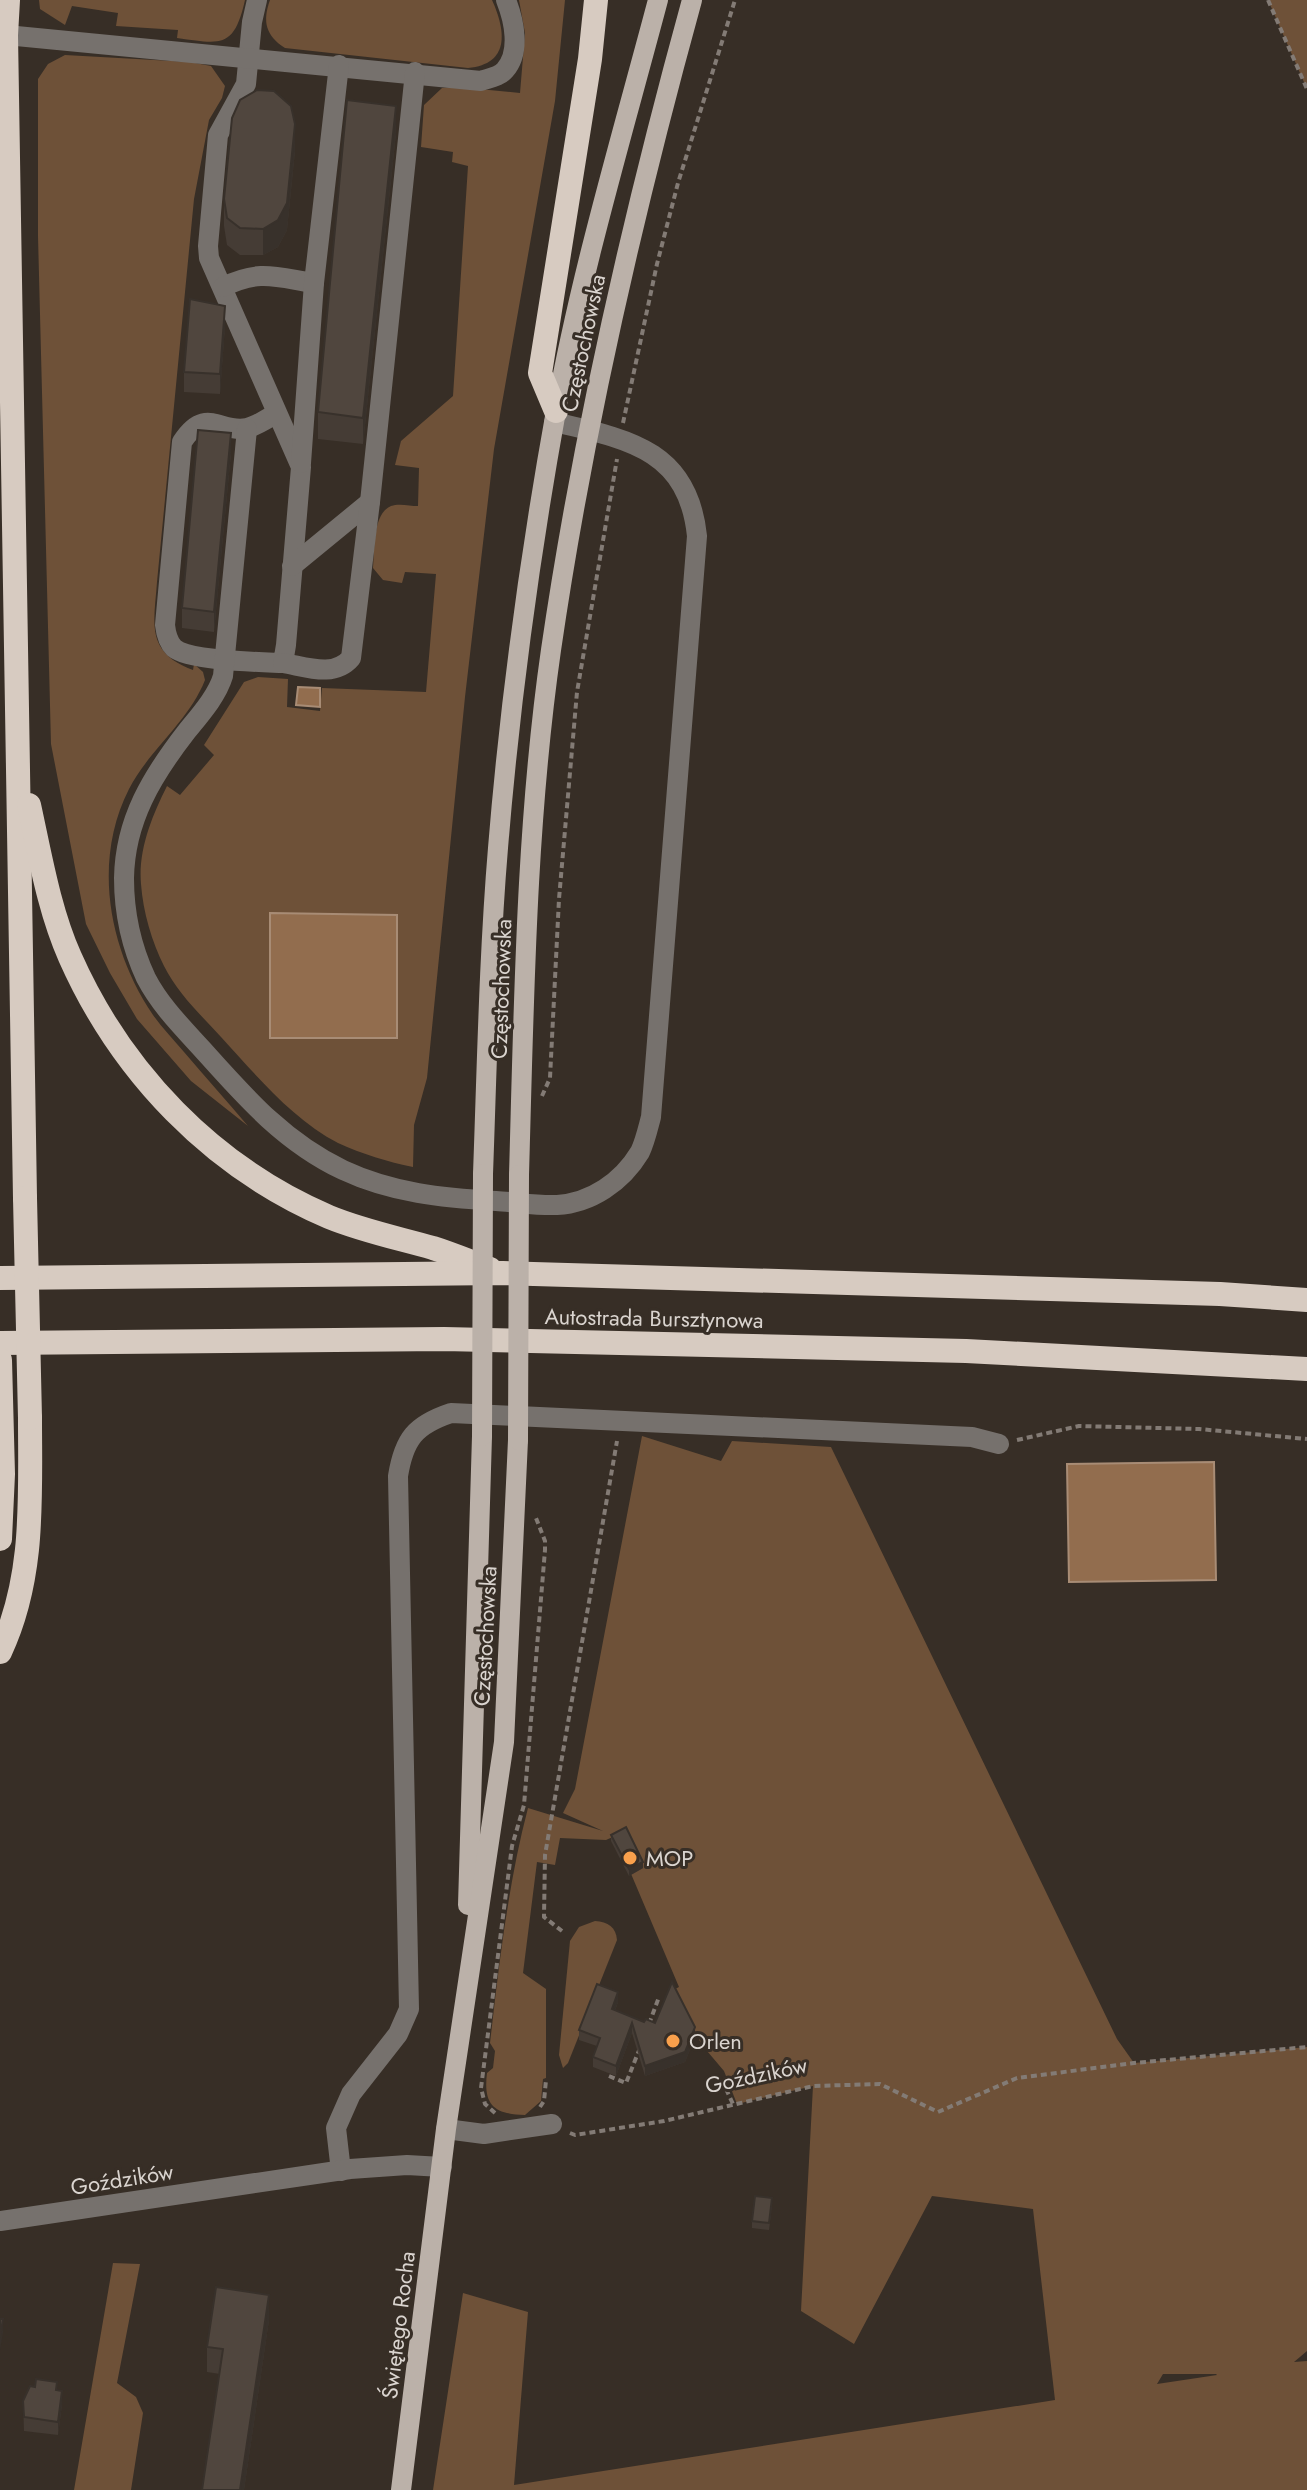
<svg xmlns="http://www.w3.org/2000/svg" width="1307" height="2490" font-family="Jost,sans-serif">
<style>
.green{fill:#6e5138;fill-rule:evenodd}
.water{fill:#926d4e;stroke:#a88c75;stroke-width:2}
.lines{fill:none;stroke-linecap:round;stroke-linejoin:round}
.path{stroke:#837b75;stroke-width:4;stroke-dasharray:6 4;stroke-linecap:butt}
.minor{stroke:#76716d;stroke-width:20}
.major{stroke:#bbb1a9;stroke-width:20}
.highway{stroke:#d7cbc1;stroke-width:24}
.major-bridge{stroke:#bbb1a9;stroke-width:20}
.highway-bridge{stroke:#d7cbc1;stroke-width:24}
.wall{fill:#453c35}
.shaded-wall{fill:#38312b}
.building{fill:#50463e;stroke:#38312b;stroke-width:2}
.poi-dot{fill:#f9a04c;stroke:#372e26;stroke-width:3}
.labels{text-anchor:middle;stroke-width:6;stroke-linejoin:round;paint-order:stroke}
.street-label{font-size:22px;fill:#dad4cf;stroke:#372e26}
.poi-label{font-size:22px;fill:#dad4cf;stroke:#372e26;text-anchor:start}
</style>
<rect width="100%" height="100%" fill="#372e26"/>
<g class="green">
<path d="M 39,0 L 245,0 C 234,49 221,44 177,38 L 178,30 L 116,26 L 118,13 L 72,6 L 65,25 L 40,9 Z"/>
<path d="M 270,0 L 492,0 C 506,31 510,64 468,68 L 285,48 C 266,36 262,22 270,0 Z"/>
<path d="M 519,0 L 565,0 L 555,101 L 494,449 L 465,697 L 427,1078 L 414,1125 L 413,1167 C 388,1162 362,1154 338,1143 C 292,1119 256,1075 221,1037 C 201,1015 178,994 164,966 C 152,942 143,912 141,884 C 138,850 152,816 167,786 L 180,795 L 214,755 L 204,745 L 244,682 L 258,677 L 288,679 L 287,707 L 320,711 L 322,688 L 426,692 L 436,574 L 405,572 L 402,583 L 383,580 L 373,568 C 375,551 372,514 391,506 C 399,503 410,506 418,506 L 419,468 L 395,465 L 401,441 L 453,396 L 468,166 L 452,162 L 453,152 L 421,147 L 424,105 L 442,88 L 458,87 L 520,93 L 525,33 ZM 271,913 L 397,916 L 270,1038 Z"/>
<polygon points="1268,0 1307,0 1307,89"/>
<path d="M 65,55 L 190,62 L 211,66 L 225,86 L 222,98 L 209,120 L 194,199 L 157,582 C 154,624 145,652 193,670 L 194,664 L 203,672 L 205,680 C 189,721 149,750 129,789 C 92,862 109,950 153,1015 C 162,1028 174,1040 184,1052 C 205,1077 227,1101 248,1126 L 191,1081 L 137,1019 L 110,973 L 86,924 L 51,744 L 38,236 L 38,79 L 48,64 Z"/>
<path d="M 642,1436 L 721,1461 L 732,1441 L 831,1447 L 1117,2039 L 1134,2063 L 1307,2047 L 1307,2351 L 1294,2362 L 1307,2361 L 1307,2490 L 433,2490 L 463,2293 L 528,2312 L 514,2485 L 1055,2400 L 1033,2209 L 932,2196 L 854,2344 L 801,2311 L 813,2086 L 737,2104 L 724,2071 L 702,2045 L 673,1990 L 679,1987 L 615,1836 L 606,1840 L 560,1838 L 555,1865 L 537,1862 L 523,1973 L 546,1989 L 546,2078 L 543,2079 L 541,2101 L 525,2115 C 494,2114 483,2105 487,2073 L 493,2068 L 495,2051 L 490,2043 C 499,1965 508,1884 528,1808 L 603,1831 L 563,1813 L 575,1789 ZM 1163,2374 L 1216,2374 L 1217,2375 L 1157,2384 Z"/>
<path d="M 595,1921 C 608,1922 616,1927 617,1940 L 568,2063 L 563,2068 L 559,2055 L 570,1941 L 579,1927 Z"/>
<polygon points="113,2263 140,2264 117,2383 136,2397 143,2413 131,2490 74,2490"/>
</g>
<g class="water">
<polygon points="298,687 320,688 320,707 296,705"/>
<polygon points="270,913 397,915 397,1038 270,1038"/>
<polygon points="1214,1462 1216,1580 1069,1582 1067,1464"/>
</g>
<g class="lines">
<g class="path">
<polyline points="1268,0 1307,89"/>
<polyline points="623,423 657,264 678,183 735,0"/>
<polyline points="542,1096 550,1078 559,899 577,692 617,459"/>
<polyline points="1017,1440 1079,1426 1199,1429 1307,1439"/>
<polyline points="562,1931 544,1917 545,1855 617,1441"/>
<polyline points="649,2024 659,1997"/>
<polyline points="609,2076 626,2083 640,2048"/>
<polyline points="726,2089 733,2104"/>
<polyline points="540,2107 544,2101 546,2080"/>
<polyline points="495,2113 485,2104 481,2088 512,1846 524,1805 545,1550 545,1541 536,1518"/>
<polyline points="570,2133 575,2135 664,2121 813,2086 880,2084 938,2112 1017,2078 1134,2063 1307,2047"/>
</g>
<g class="minor">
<path d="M 257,0 L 252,22 L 246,84 L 218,135 L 208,246 L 209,258 L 301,467 L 286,645 L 283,663 C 261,662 189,661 174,648 C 168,642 166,634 165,625 L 182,442 C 206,405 220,434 247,428 C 257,426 268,418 277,413"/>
<path d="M 6,35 L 481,81 C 489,78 499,77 505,70 C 521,52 514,20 506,0"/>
<path d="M 223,287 C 260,269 275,277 314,283"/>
<path d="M 247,429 L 223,676 C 217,696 200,715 187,731 C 152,776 125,820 124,878 C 124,913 131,946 146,978 C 160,1005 181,1026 202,1049 C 245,1097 284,1142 343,1170 C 392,1193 443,1198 496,1201 C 516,1202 537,1206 557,1205 C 591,1203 622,1182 640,1152 C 645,1142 648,1128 651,1117 L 697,536 C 688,449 627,439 554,422"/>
<polyline points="301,463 314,283 339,65"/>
<polyline points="292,566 370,502"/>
<path d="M 283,663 C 307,667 334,678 351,658 L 370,502 L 415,72"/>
<polyline points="446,2129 484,2134 552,2124"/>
<path d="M 341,2171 L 336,2128 L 351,2094 L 398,2034 L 409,2009 L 398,1476 C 404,1439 415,1425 451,1413 L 972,1437 L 999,1444"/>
<polyline points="0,2221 350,2169 407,2165 442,2167"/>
</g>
<g class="major">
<path d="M 483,1174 C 487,1065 489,956 498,848 C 510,701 530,555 556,411 C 581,272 622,136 658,0"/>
<path d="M 519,1175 C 524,1000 526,824 551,650 C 583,430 633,214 692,0"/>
<polyline points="468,1905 482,1436"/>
<polyline points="401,2490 446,2129 504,1742 518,1440"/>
</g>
<g class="highway">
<polyline points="8,0 6,35 25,1198"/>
<polyline points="556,411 540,373 590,59 596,0"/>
<path d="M 29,805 C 40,855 49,910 70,957 C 121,1072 212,1167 329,1217 C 363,1231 398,1238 433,1248 C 452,1254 471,1262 490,1269"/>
<polyline points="0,1278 503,1273 1220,1294 1307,1300"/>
<polyline points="0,1343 444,1339 966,1351 1307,1369"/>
<polyline points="0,1360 3,1474 0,1539"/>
<path d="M 0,1652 C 35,1578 30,1498 30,1418"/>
</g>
<g class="major-bridge">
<polyline points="482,1436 483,1174"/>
<polyline points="518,1440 519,1175"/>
</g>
<polyline class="highway-bridge" points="25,1198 30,1418"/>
</g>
<g class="wall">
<polygon points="396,133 363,444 318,439 318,412"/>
<polygon points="295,151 287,230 278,247 263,255 240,255 227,245 224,226 224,199"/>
<polygon points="225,326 220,394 184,392 184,372"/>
<polygon points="231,453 214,632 182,628 182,608"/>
<polygon points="611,1835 643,1868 629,1876 611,1841"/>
<polygon points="618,2002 615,2011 644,2022 695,2037 685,2062 645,2076 632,2033 616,2076 593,2067 593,2057 597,2046 579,2040 579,2030"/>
<polygon points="772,2205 769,2230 752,2228 752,2221"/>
<polygon points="269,2320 244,2490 202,2490 220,2374 207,2372 207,2347"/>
<polygon points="57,2390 62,2404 58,2435 24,2431 23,2401"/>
</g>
<g class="shaded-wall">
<polygon points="396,106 396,133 363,444 363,418"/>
<polygon points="295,124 295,151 287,230 278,247 263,255 263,229"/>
<polygon points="225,306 225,326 220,394 220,374"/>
<polygon points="231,433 231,453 214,632 214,612"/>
<polygon points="643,1862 643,1868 629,1876 629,1869"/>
<polygon points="618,1992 618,2002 612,2019 612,2009"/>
<polygon points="632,2023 632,2033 616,2076 616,2066"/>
<polygon points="695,2027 695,2037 685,2062 645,2076 645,2066"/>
<polygon points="269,2295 269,2320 244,2490 240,2490"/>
<polygon points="3,2319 3,2333 0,2350 0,2337"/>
<polygon points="62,2391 62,2404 58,2435 58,2422"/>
</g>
<g class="building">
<polygon points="257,90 274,91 291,106 295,124 287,203 278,220 263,229 240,228 227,218 224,199 232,118 240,100"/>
<polygon points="347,100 396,106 363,418 318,412"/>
<polygon points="190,299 225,306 220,374 184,372"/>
<polygon points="198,430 231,433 214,612 182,608"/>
<polygon points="626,1827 643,1862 629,1869 611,1835"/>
<polygon points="672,1982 695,2027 685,2052 645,2066 632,2023 616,2066 593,2057 600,2038 579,2030 597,1984 618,1992 612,2009 644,2022 646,2019 655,2023"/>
<polygon points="755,2196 772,2198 769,2223 752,2221"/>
<polygon points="216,2287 269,2295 240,2490 202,2490 223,2349 207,2347"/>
<polygon points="0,2319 3,2319 0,2337"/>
<polygon points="36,2379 57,2382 56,2390 62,2391 58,2422 24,2417 23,2401 30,2386 35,2387"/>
</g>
<g class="poi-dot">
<circle cx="630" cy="1858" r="8"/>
<circle cx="673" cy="2041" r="8"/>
</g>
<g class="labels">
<g class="street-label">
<text transform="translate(583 343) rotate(-78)" y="8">Częstochowska</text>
<text transform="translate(501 989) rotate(-88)" y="8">Częstochowska</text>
<text transform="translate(654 1318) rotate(1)" y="8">Autostrada Bursztynowa</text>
<text transform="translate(485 1636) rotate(-87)" y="8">Częstochowska</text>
<text transform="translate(756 2075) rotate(-12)" y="8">Goździków</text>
<text transform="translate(122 2179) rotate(-9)" y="8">Goździków</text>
<text transform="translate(398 2325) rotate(-83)" y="8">Świętego Rocha</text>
</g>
<g class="poi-label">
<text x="646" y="1866">MOP</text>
<text x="689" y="2049">Orlen</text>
</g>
</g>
</svg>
